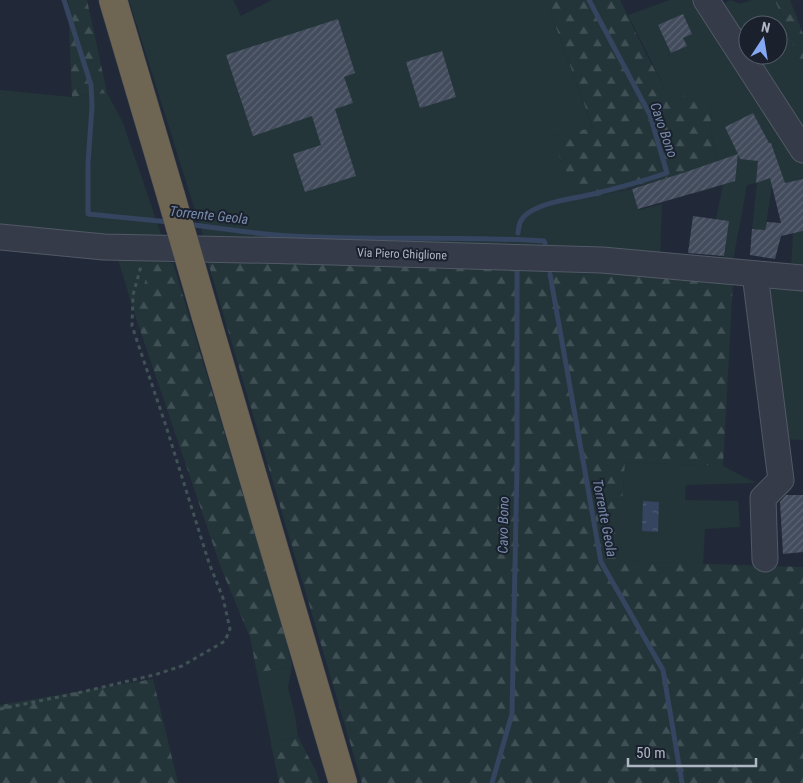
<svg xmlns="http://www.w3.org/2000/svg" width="803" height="783" font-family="'Roboto Condensed',sans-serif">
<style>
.green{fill:#233539}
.forest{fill:url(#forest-firs)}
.water{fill:url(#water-ripples)}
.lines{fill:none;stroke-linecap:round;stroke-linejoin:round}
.stream{stroke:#35445f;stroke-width:5}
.building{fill:url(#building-hatch)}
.minor-casing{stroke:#525966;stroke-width:27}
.highway-casing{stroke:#3f4653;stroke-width:29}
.path{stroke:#415256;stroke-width:3;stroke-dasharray:4 4;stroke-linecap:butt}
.minor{stroke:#353b48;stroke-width:25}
.highway{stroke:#6e6552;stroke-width:28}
.highway-bridge-casing{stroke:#3f4653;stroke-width:29;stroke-linecap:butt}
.highway-bridge{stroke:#6e6552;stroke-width:28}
.labels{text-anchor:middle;stroke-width:4;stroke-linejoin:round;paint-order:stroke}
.street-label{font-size:12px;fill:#afb6c5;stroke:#1a212d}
.water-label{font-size:14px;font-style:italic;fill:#788bac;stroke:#1a212d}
</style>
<defs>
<pattern id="forest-firs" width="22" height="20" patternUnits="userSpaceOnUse" patternTransform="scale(1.25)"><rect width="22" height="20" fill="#233539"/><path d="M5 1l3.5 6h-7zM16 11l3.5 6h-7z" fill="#405054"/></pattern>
<pattern id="water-ripples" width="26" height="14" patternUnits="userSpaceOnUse" patternTransform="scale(1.25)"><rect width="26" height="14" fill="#35445f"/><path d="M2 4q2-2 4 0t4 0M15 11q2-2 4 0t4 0" fill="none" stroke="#505d74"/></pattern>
<pattern id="building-hatch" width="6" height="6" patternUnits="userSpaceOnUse" patternTransform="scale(1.25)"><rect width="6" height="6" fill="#434c5d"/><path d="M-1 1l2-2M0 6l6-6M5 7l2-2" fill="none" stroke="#5c6473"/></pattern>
</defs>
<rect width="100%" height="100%" fill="#212938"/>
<g class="green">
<polygon points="129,0 233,0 241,16 272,0 546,0 593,129 551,136 571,187 582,199 632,189 639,210 662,204 660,258 206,245"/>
<polygon points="670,0 694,0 803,159 803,179 772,186 765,231 752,229 757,183 747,185 733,261 723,262 729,221 716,219 723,185 693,194 686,172 717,160 710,130 712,107 672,102 628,15"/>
<polygon points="730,0 740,4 752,0 775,0 803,69 803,130 755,55 778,55 778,25 748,25 748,43 723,4"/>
<polygon points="0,90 72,97 107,93 123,123 163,240 0,227"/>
<polygon points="803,231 803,271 791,270 793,233"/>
<polygon points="117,256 151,261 135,315"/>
<polygon points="769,285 803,289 803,440 786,439"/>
<polygon points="625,462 723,466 756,483 686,485 685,500 738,501 740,527 705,529 703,564 618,561"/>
<polygon points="292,666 288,688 295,715 298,737 271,743 257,673"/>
</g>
<g class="forest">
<polygon points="68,0 87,0 107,93 72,97"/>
<path d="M 546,0 L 620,0 L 646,54 L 672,101 L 698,89 L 712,107 L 710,130 L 717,161 C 672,178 629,190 582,199 L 571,187 L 551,136 L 593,128 Z"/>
<polygon points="775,0 790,0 803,34 803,69"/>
<polygon points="207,259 599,268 733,281 723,466 625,462 618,561 803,567 803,783 362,783"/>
<polygon points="151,261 173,263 284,630 292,666 257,673 250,637 221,568 135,315"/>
<polygon points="153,679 178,783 0,783 0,705"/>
<polygon points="298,737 316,771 320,783 279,783 271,743"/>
</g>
<polygon class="water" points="643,501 659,502 658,532 642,531"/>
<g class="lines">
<g class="stream">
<polyline points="64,0 91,85 92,106 88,164 88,214 169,222"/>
<path d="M 187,224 C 230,230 273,236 316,237 C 392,240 468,236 544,241 L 545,243"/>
<path d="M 518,233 C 519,224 520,219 528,213 C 546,201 572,199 593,194 C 618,188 643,181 667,173 L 650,115 L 589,0"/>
<polyline points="550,274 601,562 663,670 682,783"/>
<polyline points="492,783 512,714 517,467 517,265"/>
</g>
</g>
<g class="building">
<polygon points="683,14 692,34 683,38 687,46 671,53 658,25"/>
<polygon points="338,19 355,73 344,77 353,103 335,109 356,176 305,192 293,154 321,145 312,116 253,136 226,55"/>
<polygon points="442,51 456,97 420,108 406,62"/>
<polygon points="753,113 769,143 771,143 785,183 803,179 803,231 781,236 775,259 750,255 752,229 765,230 767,222 781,223 770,178 756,183 758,161 740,159 738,154 735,181 638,209 632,189 686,172 738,154 725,127"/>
<polygon points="693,216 729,221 724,256 688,253"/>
<polygon points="786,495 803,495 803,552 783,554 780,502"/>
</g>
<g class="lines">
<defs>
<g id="minor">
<polyline points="706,0 803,150"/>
<polyline points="0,237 104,247 297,251 602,260 803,278"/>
<polyline points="755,274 781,480 763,498 765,559"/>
</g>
<g id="highway">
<polyline points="113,0 171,196"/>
<polyline points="206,317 343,783"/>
</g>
</defs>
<use href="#minor" class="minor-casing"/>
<use href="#highway" class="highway-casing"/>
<polyline class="path" points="0,709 73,694 154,675 182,666 225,641 230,629 223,598 209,563 165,423 132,326 133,295 141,266"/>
<use href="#minor" class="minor"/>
<use href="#highway" class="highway"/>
<defs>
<polyline id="highway-bridge" points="171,196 206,317"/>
</defs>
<use href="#highway-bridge" class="highway-bridge-casing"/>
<use href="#highway-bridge" class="highway-bridge"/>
</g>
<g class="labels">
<g class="street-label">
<text transform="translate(402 254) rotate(2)" y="4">Via Piero Ghiglione</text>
</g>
<g class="water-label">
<text transform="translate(664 130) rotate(71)" y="5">Cavo Bono</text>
<text transform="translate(209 215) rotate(6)" y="5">Torrente Geola</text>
<text transform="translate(605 518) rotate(79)" y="5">Torrente Geola</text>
<text transform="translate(503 525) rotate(-89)" y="5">Cavo Bono</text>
</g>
</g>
<g transform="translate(763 40) rotate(12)"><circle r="24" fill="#1a212d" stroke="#565d6a"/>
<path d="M0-4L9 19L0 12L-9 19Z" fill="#85a8f4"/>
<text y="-8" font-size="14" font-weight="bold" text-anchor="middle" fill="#afb6c5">N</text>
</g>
<path d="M628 758v8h128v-8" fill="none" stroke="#afb6c5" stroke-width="2.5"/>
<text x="636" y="758" font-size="15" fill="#afb6c5" stroke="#1a212d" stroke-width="4" paint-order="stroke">50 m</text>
</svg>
